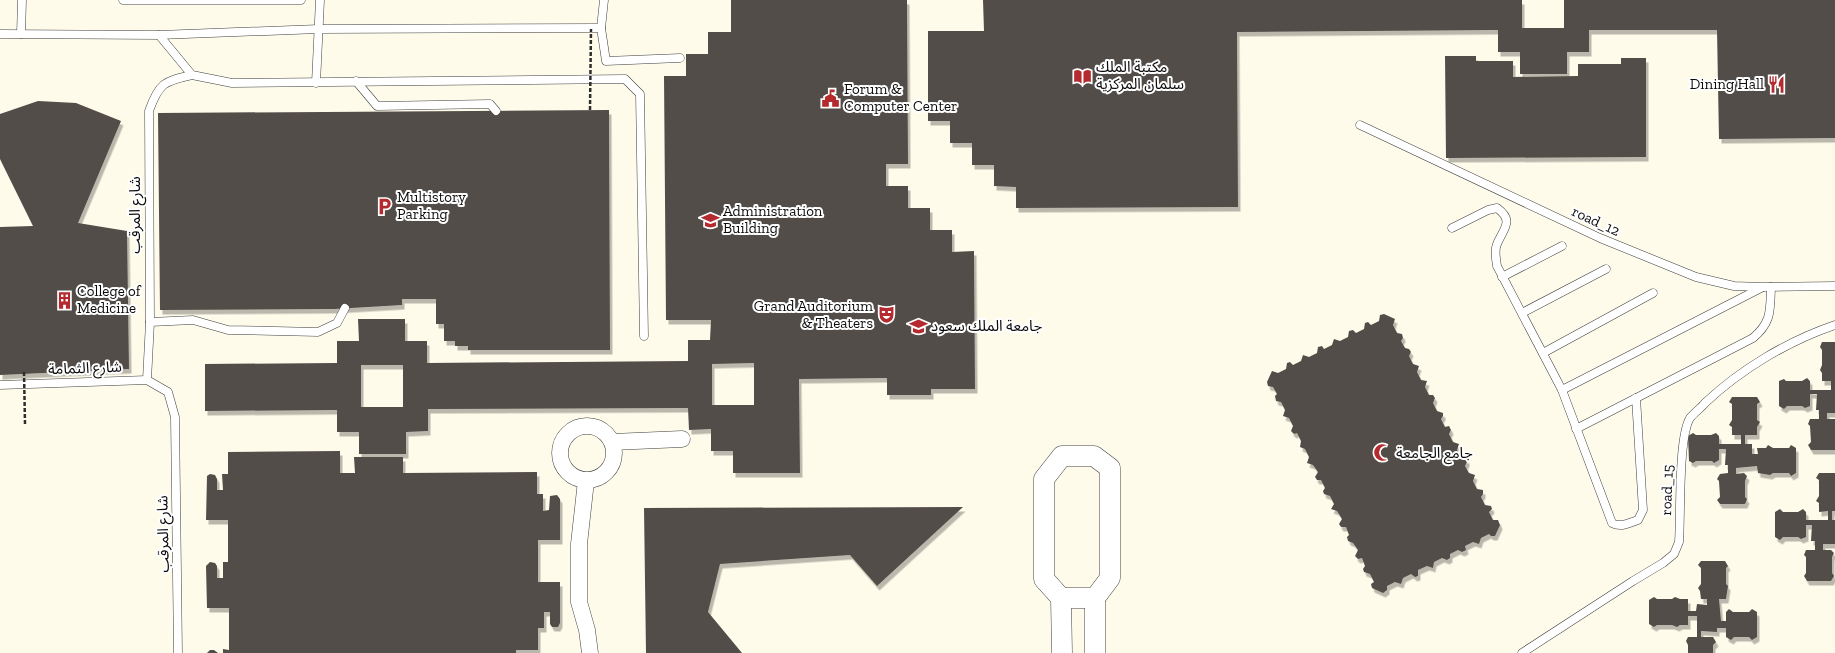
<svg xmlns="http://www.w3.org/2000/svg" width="1835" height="653" font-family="'Zilla Slab','Noto Sans Arabic',serif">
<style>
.building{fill:#534d48;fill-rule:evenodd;filter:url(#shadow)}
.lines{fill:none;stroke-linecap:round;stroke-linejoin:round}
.service-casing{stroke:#3e3e3e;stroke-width:9}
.minor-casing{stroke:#3e3e3e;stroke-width:17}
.tertiary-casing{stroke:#3e3e3e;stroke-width:21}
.service{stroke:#fff;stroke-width:8}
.minor{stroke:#fff;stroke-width:16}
.tertiary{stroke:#fff;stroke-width:20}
.path-bridge{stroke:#2d2d2d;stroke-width:2.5;stroke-dasharray:4 2;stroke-linecap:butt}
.labels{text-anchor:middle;stroke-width:4;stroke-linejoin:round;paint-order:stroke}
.poi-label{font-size:15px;fill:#0b0b0b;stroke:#fff;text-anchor:start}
.street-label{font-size:15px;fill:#0b0b0b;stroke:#fff}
</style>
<defs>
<filter id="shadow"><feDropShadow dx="2.5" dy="4.5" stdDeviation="0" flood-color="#0004"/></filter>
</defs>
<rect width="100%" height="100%" fill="#fefbea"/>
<g class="building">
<path d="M 731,0 L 907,0 L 908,164 L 886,164 L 886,186 L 908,186 L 908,208 L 930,208 L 930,230 L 952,230 L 952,252 L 974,251 L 975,389 L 931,389 L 931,395 L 887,395 L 887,378 L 799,379 L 800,473 L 733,473 L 733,451 L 711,451 L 711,429 L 689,430 L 688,408 L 428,409 L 428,431 L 406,432 L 406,454 L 359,454 L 359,432 L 337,432 L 337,410 L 205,411 L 205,364 L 337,363 L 337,341 L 359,341 L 358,319 L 405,319 L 405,341 L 427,341 L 427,363 L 688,361 L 688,340 L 710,340 L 711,320 L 666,320 L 664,76 L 686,76 L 686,54 L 708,54 L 708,32 L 731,32 ZM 754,363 L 754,405 L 712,405 L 712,364 ZM 361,365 L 403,365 L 403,407 L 361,407 Z"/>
<polygon points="983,0 1522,0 1522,28 1564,28 1564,0 1835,0 1835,138 1719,139 1717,30 1589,30 1589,52 1567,52 1567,74 1520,74 1520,52 1498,52 1498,30 1237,32 1238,207 1016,208 1016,187 994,186 994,165 972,165 972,143 950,143 950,121 928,121 928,31 984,31"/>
<polygon points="1445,56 1476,56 1476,61 1513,61 1513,77 1578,76 1578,64 1621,64 1621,58 1646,58 1646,157 1446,158"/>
<polygon points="38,101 76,103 121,121 78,223 127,231 129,369 0,375 0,227 33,226 0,159 0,114"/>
<polygon points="609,110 610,350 468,350 468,346 455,346 455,341 444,341 444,324 436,324 436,299 402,299 402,305 334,309 160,310 158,113"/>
<polygon points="1384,314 1395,319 1393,325 1397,333 1402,334 1403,338 1401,341 1405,348 1409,349 1411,352 1409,356 1413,364 1419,366 1417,372 1421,380 1427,381 1425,387 1429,395 1433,395 1435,398 1433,403 1437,411 1443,413 1443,416 1441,419 1445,427 1449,426 1451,430 1449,434 1453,442 1459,444 1457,450 1461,458 1467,459 1467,462 1465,466 1469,473 1475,475 1473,481 1477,489 1483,490 1483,494 1481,497 1485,505 1491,506 1492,509 1489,512 1493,520 1498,520 1500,525 1495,536 1491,536 1489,534 1481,538 1479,544 1473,542 1465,546 1466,550 1462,552 1458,550 1450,554 1450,558 1447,560 1442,558 1434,562 1433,568 1427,566 1418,570 1418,576 1415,577 1411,574 1403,578 1401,584 1395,582 1387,586 1387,590 1383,593 1372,588 1371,584 1374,582 1370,574 1364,572 1363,569 1365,566 1362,558 1358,559 1355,556 1358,550 1353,543 1348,541 1347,537 1349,535 1346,527 1341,527 1339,524 1342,519 1337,511 1331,509 1334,504 1330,496 1324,494 1323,491 1325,488 1321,480 1317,480 1315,477 1318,472 1313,465 1307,463 1309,457 1305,449 1300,447 1301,441 1297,433 1294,434 1291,431 1293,426 1289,418 1283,416 1285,410 1281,402 1276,401 1275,396 1277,394 1273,387 1268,386 1267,382 1272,371 1278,373 1286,369 1287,363 1290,362 1293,365 1301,361 1303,355 1309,357 1317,353 1318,347 1322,346 1324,349 1332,345 1334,339 1340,341 1348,337 1349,331 1353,330 1356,333 1364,329 1365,323 1368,322 1371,325 1379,321 1380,315"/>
<polygon points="1822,342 1835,342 1835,413 1827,413 1827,419 1835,419 1835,450 1811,450 1808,445 1811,442 1810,426 1808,424 1810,419 1819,419 1819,410 1816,410 1817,394 1810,394 1810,406 1805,408 1802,406 1787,406 1784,409 1779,406 1779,381 1784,379 1786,381 1802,381 1807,378 1810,381 1810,390 1831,390 1831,381 1822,381 1822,373 1820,370 1822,365 1822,350 1820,347"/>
<polygon points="1732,397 1757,397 1760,402 1757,404 1757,420 1760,422 1757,427 1757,435 1745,435 1745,444 1752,444 1752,454 1758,454 1757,448 1766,448 1768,445 1773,448 1789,448 1791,445 1796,448 1796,473 1791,476 1789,473 1773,473 1770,475 1758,473 1757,466 1736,468 1736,474 1744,473 1747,476 1745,481 1745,497 1747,499 1745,504 1720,504 1717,500 1720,497 1719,481 1717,479 1720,474 1728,473 1728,465 1725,465 1726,449 1719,449 1719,460 1714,463 1712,461 1696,461 1693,463 1689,461 1688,436 1693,433 1696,435 1711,435 1716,433 1719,436 1719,444 1741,444 1741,435 1732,435 1732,427 1729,425 1732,420 1732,404 1729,402"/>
<polygon points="340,451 340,473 355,473 354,457 403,457 403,473 537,472 537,494 543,494 543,511 549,510 550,496 557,495 560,499 560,540 538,540 538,582 560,582 560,623 558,627 552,627 550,624 550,612 544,612 544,628 538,628 538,650 516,650 516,653 223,653 223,649 229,650 229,608 207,608 206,566 210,562 215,563 217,566 217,578 223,578 223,562 228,562 228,520 206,520 207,476 210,474 215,475 217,479 217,490 223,490 222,474 228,474 228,452"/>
<polygon points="1819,473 1835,473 1835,511 1832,511 1832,520 1835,520 1835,544 1823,544 1823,550 1831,550 1834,553 1832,557 1832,573 1834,576 1831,581 1807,581 1804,576 1806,573 1806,557 1804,555 1806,550 1815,550 1815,541 1811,541 1812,525 1806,525 1806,537 1801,539 1798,537 1783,537 1780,540 1775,537 1775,512 1780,509 1783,512 1798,512 1803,509 1806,512 1806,520 1828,520 1828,511 1819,512 1819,503 1816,501 1819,496 1819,480 1816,478"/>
<polygon points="963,507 877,586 850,555 720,564 708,612 742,653 646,653 644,508"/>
<polygon points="1701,561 1725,561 1728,566 1726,568 1726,584 1728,586 1726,599 1719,599 1721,621 1726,621 1726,612 1729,609 1733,612 1749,612 1752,609 1757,612 1757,637 1752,640 1749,637 1734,637 1731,640 1726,637 1726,628 1717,628 1717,632 1701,631 1701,637 1713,637 1716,642 1713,645 1713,653 1688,653 1688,645 1686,641 1688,637 1697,637 1697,616 1688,616 1688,625 1680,625 1677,627 1672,625 1657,625 1654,627 1649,624 1649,600 1654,597 1657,599 1672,599 1675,597 1680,599 1688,599 1688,611 1696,611 1697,604 1707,605 1707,599 1701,599 1700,591 1698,588 1701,584 1701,568 1698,565"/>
<polygon points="210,650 214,650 218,653 207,653"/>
</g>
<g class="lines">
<defs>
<g id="service">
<polyline points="123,0 301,0"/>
<polyline points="604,0 601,28 606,61 680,58"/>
<polyline points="0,34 159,35 319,29 601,28"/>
<polyline points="21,34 22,0"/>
<polyline points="159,35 192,75 232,83 625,79 640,94 644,336"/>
<polyline points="356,81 377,106 490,104 496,111"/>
<polyline points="316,83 320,0"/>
<polyline points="1360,125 1600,238 1696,277 1734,286 1761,287 1835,286"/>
<path d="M 1452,228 L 1488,210 L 1497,208 C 1515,221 1503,229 1497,244 C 1494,251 1496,258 1497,266 L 1562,390 L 1612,523 C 1621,528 1629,523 1638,520 L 1643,510 L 1636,398"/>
<polyline points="1502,277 1562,246"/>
<polyline points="1522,313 1606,269"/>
<polyline points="150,322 193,320 228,330 318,332 337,323 345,308"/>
<polyline points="1543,353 1653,293"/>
<path d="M 147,380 L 150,322 L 149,111 C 159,83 164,81 192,75"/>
<polyline points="0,385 147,380 168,392 175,417 178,653"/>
<polyline points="1562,390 1761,288"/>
<path d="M 1576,429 L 1753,338 C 1772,322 1770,310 1771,287"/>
<path d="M 1522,653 L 1633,581 L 1663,563 L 1674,554 L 1679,542 C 1681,515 1678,438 1690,418 C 1694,413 1701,408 1705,403 C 1741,369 1788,341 1835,325"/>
</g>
<g id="minor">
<circle cx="587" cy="453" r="27"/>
<polyline points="612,442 682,439"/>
<polyline points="586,481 579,544 579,602 587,630 590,653"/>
</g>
<g id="tertiary">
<polyline points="1061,598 1095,598 1110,578 1110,468 1094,456 1062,456 1044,479 1044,579 1061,598 1062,653"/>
<polyline points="1095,653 1095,598"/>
</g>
</defs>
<use href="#service" class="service-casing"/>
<use href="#minor" class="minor-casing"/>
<use href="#tertiary" class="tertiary-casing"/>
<use href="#service" class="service"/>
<use href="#minor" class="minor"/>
<use href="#tertiary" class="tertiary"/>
<g class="path-bridge">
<polyline points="590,110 591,29"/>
<polyline points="24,372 25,424"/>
</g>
</g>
<defs>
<symbol id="library-bare" viewBox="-9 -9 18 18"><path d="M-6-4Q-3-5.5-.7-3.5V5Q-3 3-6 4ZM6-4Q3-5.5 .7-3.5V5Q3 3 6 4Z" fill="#b42a2e" stroke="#fff" stroke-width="2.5" paint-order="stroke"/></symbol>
<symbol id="restaurant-bare" viewBox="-9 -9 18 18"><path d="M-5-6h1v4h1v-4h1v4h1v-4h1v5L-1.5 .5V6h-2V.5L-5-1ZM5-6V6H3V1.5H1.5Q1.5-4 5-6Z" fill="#b42a2e" stroke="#fff" stroke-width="2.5" paint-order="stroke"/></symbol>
<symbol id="civic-bare" viewBox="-9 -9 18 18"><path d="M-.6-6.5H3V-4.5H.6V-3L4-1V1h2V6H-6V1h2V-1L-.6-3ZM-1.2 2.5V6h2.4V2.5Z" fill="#b42a2e" stroke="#fff" stroke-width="2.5" paint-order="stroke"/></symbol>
<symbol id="parking-bare" viewBox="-9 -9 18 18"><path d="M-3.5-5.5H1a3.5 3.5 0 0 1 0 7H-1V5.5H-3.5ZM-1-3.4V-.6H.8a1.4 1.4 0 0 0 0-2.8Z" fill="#b42a2e" stroke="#fff" stroke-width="2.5" paint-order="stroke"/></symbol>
<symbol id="university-bare" viewBox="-9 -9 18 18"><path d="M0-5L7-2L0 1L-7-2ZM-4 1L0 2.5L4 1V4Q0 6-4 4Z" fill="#b42a2e" stroke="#fff" stroke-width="2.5" paint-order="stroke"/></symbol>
<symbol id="building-bare" viewBox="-9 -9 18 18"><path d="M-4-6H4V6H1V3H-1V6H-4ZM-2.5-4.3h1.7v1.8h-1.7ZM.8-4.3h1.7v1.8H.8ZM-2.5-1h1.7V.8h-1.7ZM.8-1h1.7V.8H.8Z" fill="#b42a2e" stroke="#fff" stroke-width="2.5" paint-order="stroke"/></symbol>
<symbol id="theatre-bare" viewBox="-9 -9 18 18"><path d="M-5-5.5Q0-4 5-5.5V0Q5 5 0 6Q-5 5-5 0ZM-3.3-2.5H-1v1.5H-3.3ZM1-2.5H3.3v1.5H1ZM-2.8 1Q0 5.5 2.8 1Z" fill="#b42a2e" stroke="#fff" stroke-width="2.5" paint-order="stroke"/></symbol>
<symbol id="mosque-bare" viewBox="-9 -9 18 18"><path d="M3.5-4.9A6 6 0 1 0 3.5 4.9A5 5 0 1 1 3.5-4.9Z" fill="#b42a2e" stroke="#fff" stroke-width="2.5" paint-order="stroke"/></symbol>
</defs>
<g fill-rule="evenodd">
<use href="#library-bare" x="1070" y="64" width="25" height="25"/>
<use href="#restaurant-bare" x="1764" y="72" width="25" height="25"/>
<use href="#civic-bare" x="818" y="86" width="25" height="25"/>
<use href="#parking-bare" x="372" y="194" width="25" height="25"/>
<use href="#university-bare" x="698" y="208" width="25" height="25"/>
<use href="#building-bare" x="52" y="288" width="25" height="25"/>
<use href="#theatre-bare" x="874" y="302" width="25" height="25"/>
<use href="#university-bare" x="906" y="314" width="25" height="25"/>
<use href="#mosque-bare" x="1370" y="440" width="25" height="25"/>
</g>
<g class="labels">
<g class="poi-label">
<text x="1096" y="72">مكتبة الملك<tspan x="1096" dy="17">سلمان المركزية</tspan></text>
<text x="1764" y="89" text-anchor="end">Dining Hall</text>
<text x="844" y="94">Forum &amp;<tspan x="844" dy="17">Computer Center</tspan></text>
<text x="397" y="202">Multistory<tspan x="397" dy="17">Parking</tspan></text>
<text x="723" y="216">Administration<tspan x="723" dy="17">Building</tspan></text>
<text x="77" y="296">College of<tspan x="77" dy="17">Medicine</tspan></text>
<text x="873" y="311" text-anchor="end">Grand Auditorium<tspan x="873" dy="17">&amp; Theaters</tspan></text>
<text x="931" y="331">جامعة الملك سعود</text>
<text x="1396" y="458">جامع الجامعة</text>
</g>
<g class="street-label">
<text transform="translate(135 215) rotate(-90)" y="5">شارع المرقب</text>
<text transform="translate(1596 221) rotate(25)" y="5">road_12</text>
<text transform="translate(85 368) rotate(-2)" y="5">شارع الثمامة</text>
<text transform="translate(1667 490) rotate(-88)" y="5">road_15</text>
<text transform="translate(163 534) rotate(-91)" y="5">شارع المرقب</text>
</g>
</g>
</svg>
